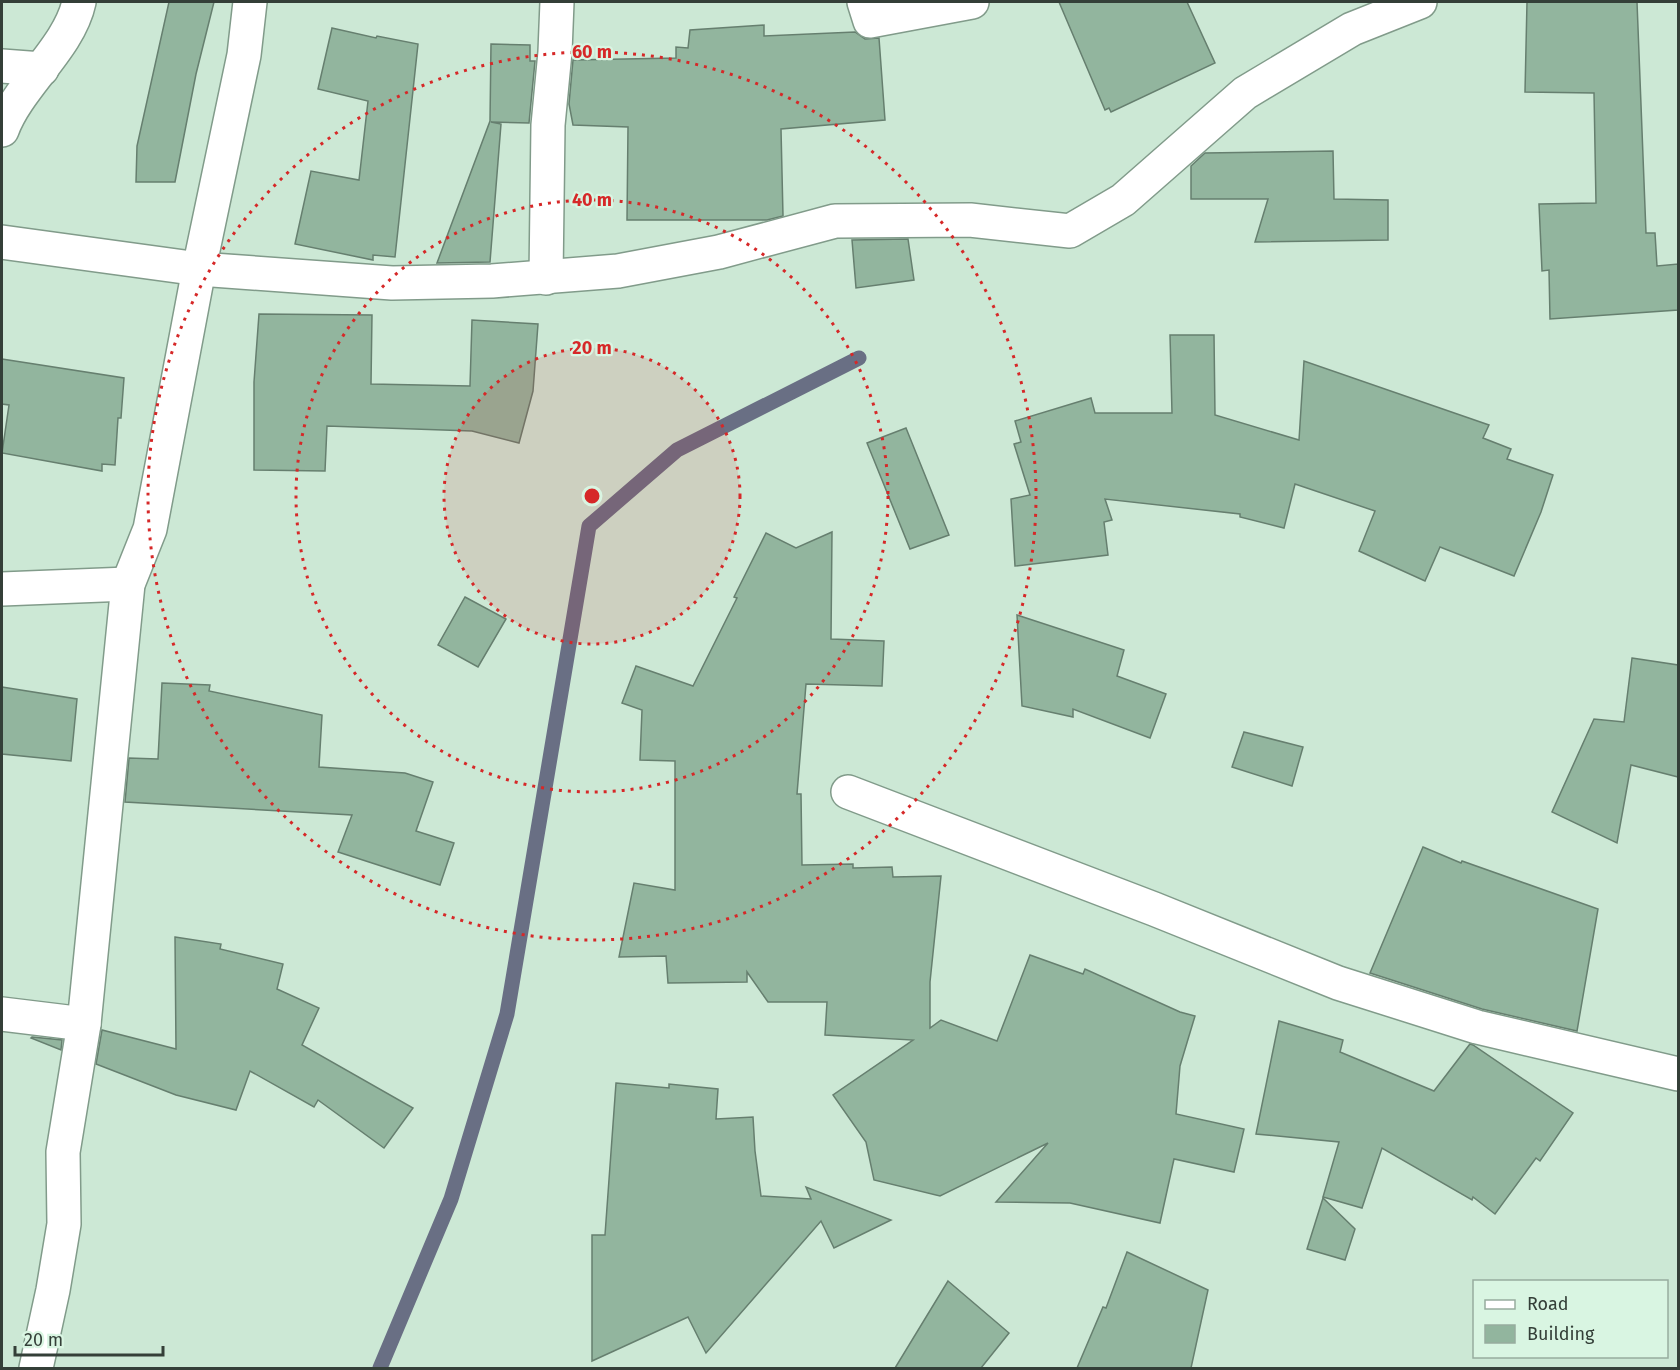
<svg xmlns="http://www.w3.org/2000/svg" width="1680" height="1370" font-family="'Fira Sans',sans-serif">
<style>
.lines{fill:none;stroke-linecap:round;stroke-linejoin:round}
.stream{stroke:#696f84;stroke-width:15}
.building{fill:#92b59e;stroke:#667f6f;stroke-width:1.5}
.minor-casing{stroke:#819b8a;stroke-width:36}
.minor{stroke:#fff;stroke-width:33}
.ring{fill:none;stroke:#d62828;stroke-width:3;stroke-dasharray:3 6}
.centre{fill:#d62828;stroke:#d9f5e2;stroke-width:3}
.ring-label{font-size:18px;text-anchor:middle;font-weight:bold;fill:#d62828;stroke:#d9f5e2;stroke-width:4.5;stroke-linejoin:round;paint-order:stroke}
</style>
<rect width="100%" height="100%" fill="#cce8d5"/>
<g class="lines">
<polyline class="stream" points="380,1368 451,1199 507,1014 589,526 677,450 859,358"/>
</g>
<g class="building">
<polygon points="169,2 214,2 196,74 175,182 136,182 137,146"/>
<polygon points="1059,2 1187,2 1215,63 1111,112 1109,108 1105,110"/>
<polygon points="1527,2 1637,2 1646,233 1655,233 1657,266 1678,264 1678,310 1550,319 1549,270 1542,271 1539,204 1596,203 1594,93 1525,92"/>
<polygon points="764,25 764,36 855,32 865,39 879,38 885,120 781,129 783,216 767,220 627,220 628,127 573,125 569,104 573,60 676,58 676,47 688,48 690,30"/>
<polygon points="332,28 376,38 377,36 418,44 395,257 373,255 373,260 295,244 311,171 359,180 368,101 318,89"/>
<polygon points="491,44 530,45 530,61 535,61 529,123 491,122 501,124 490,262 437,263 490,121"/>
<polygon points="1333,151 1334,199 1388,200 1388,240 1255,242 1268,199 1191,199 1191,166 1205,153"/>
<polygon points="908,239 914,280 856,288 852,240"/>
<polygon points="259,314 372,315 371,384 470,386 472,320 538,324 533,391 519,443 472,431 327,426 325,471 254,470 254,382"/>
<polygon points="1170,335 1214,335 1215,415 1299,440 1304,361 1489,425 1483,438 1511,449 1507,459 1553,475 1541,512 1514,576 1440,547 1425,581 1359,551 1375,511 1295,484 1284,528 1240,517 1240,514 1105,499 1112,520 1104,522 1108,555 1015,566 1011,499 1030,495 1014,444 1021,442 1015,421 1091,398 1095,413 1172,413"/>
<polygon points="2,359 124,378 121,418 118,418 115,465 102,464 102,471 2,453 9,405 2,404"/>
<polygon points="906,428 949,535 910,549 867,443"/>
<polygon points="832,532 831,639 884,641 882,686 806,684 797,794 801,794 802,865 853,864 853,868 892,867 893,877 941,876 930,982 930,1028 941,1020 997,1041 1030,955 1083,974 1085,969 1180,1012 1195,1016 1180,1066 1176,1114 1244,1129 1234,1172 1174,1159 1160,1223 1070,1203 996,1202 1048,1143 940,1196 874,1180 866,1142 833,1095 913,1040 825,1035 827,1002 768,1002 747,972 747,982 668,983 666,956 619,957 634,883 675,890 675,761 640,760 642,710 622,703 636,666 693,686 737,598 734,597 766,533 796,548"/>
<polygon points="465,597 506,619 478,667 438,645"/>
<polygon points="1017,615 1124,650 1117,676 1166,694 1150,738 1073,709 1073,717 1022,706"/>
<polygon points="1632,658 1678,665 1678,777 1631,765 1617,843 1552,812 1594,719 1624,722"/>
<polygon points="162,683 210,685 209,691 322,715 319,767 405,773 433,782 416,831 454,843 440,885 338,852 352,815 125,802 129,758 158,759"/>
<polygon points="2,687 77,699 71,761 2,754"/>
<polygon points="1244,732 1303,747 1292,786 1232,767"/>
<polygon points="1423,847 1461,863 1462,861 1598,909 1577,1031 1482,1009 1370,973"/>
<polygon points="175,937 221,944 220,949 283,964 277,989 319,1008 302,1045 413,1108 384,1148 318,1100 314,1107 250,1071 236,1110 176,1095 96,1064 102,1030 176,1049"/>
<polygon points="1279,1021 1343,1040 1340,1052 1434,1091 1470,1044 1473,1045 1573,1113 1540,1161 1536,1158 1495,1214 1473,1197 1472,1200 1382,1148 1362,1208 1323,1197 1339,1142 1256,1134"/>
<polygon points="32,1037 62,1040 61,1050 31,1038"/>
<polygon points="616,1083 669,1088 669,1084 718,1089 716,1119 753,1117 755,1151 761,1196 811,1199 806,1187 891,1220 834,1248 821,1221 706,1353 688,1317 592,1361 592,1235 605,1235"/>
<polygon points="1323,1198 1355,1229 1345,1260 1307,1249"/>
<polygon points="1127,1252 1208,1290 1191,1368 1077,1368 1103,1307 1106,1308"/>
<polygon points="948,1281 1009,1333 981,1368 895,1368"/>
</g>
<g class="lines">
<defs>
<g id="minor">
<polyline points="864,2 870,21 972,2"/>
<polyline points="2,66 42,69"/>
<path d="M 2,130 C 18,86 69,48 79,2"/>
<polyline points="2,242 199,269 392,283 492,281 618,271 719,252 835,221 970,220 1070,231 1123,200 1245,93 1352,29 1420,2"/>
<polyline points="546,278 548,125 555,52 557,2"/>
<polyline points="2,589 128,584"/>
<polyline points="848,792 1154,909 1338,983 1477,1027 1678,1074"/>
<polyline points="2,1014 84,1024"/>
<polyline points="36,1368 53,1290 64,1224 63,1152 84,1024 128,584 150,529 199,269 244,55 250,2"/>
</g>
</defs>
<use href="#minor" class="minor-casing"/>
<use href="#minor" class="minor"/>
</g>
<circle cx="592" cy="496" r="148" fill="#d62828" fill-opacity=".12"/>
<g class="ring">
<circle cx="592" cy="496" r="148"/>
<circle cx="592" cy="496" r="296"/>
<circle cx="592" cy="496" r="444"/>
</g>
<circle cx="592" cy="496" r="9" class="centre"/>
<g class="ring-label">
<text x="592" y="58">60 m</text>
<text x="592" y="206">40 m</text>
<text x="592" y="354">20 m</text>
</g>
<rect width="1680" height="1370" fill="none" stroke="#343f38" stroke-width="6"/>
<rect x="1473" y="1280" width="195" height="78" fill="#d9f5e2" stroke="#97ac9e" stroke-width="1.5"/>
<rect x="1485" y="1300" width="30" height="9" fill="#ffffff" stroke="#97ac9e" stroke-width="1.5"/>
<text x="1527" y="1310" font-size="18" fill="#343f38">Road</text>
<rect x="1485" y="1325" width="30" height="18" fill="#92b59e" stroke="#97ac9e" stroke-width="1.5"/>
<text x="1527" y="1340" font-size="18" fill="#343f38">Building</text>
<path d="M15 1346v9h148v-9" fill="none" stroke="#343f38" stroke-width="3"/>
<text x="24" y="1346" font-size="18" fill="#343f38" stroke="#d9f5e2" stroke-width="4.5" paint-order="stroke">20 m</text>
</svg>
